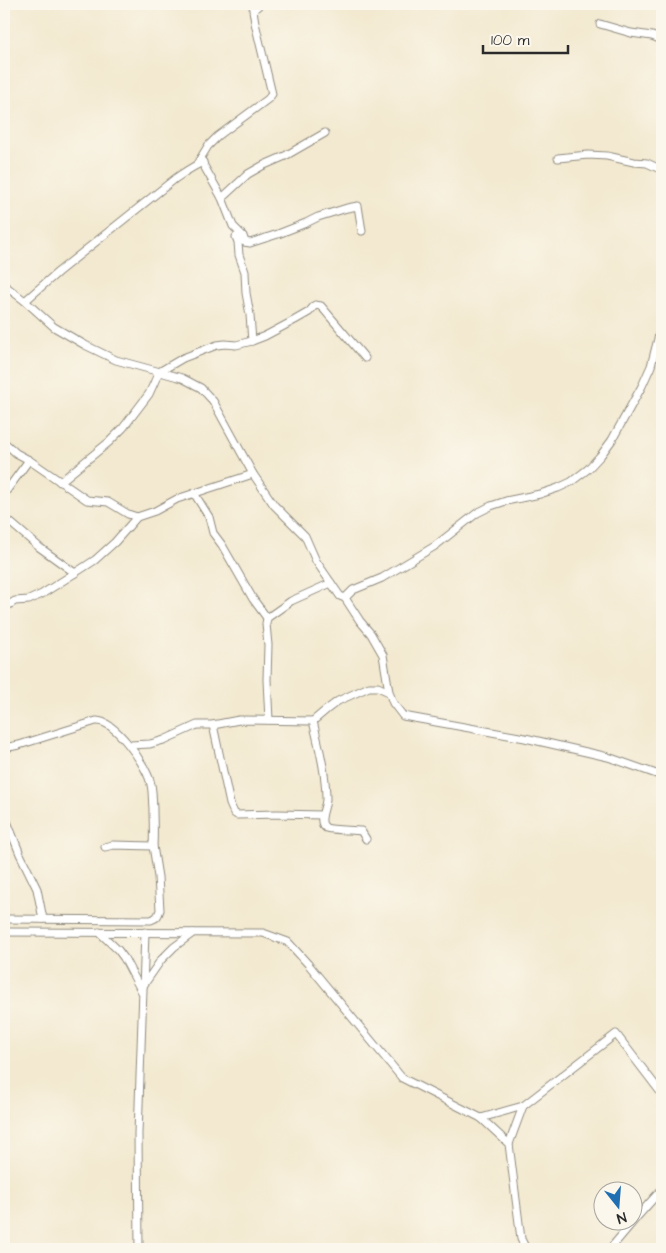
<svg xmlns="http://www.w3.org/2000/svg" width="666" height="1253" font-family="'Architects Daughter',sans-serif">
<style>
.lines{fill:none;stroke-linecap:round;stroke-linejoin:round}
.minor-casing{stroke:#8f8a7e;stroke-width:9}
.minor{stroke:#fff;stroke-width:7}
</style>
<rect width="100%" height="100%" fill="#fbf7ec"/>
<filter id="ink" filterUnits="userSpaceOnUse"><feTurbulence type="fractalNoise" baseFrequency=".02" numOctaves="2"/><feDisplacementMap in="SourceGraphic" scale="10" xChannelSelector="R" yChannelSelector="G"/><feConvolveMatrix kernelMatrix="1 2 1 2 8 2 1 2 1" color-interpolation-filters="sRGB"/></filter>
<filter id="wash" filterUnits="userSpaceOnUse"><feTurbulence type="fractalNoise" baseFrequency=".0096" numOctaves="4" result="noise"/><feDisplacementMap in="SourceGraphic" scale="20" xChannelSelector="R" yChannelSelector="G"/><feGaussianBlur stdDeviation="1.12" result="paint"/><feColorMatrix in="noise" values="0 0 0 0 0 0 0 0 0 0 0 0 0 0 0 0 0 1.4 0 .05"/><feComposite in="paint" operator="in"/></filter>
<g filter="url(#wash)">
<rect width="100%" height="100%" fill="#f3e9d0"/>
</g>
<g filter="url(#ink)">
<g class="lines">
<defs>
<g id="minor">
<polyline points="600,24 631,33 652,36 662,40"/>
<polyline points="558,158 588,155 607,156 634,162 647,163 662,170"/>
<polyline points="197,164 208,146 218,136 268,99 272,94 255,23 253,10 260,4"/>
<polyline points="222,198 248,174 262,166 285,156 325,133"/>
<polyline points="245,242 250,243 278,234 306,223 318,217 347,208 358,206 362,231"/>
<polyline points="4,285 25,301 54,327 85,345 116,360 182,378 201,388 213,401 253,474 274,505 305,536 316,561 340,596 345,598 360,621 371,634 383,655 389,692 393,703 403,716 525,738 608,757 662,776"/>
<path d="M 25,301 L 58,272 L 176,178 C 185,172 193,166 203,162 L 204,166 L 222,198 L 233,226 L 243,236 L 245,242 L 236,237 L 238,242 L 239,255 L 245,272 L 246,293 L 250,315 L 252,341"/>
<polyline points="4,442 16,453 29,460 87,500 108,502 128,514 137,517"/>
<polyline points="60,482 109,442 123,428 149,394 159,372 183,358 217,345 225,344 236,345 252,341 265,336 295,320 309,312 315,305 321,306 365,358"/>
<polyline points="194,493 209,517 213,533 222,545 253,599 267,618"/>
<polyline points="4,494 29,460"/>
<polyline points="4,517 39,547 75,573"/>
<polyline points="345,598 353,590 382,578 435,546 477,513 491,506 506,501 540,494 558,488 571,482 588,469 601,455 612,440 642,386 651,366 662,323"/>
<polyline points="4,608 15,601 29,600 42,594 75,573 95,560 115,542 137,517 155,511 177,499 253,474"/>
<polyline points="269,720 267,680 268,645 266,624 267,618 291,601 331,583"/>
<path d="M 313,721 C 319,747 326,773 326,799 C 326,807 319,818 323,825 C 324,826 325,827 326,828 C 331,830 354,830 361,831 L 366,839"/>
<polyline points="213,725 230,804 234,813 237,815 277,814 322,815"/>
<polyline points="130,745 150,744 164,740 197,725 213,725 239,720 313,721 326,710 338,701 369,687 378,687 389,692"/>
<path d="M 4,748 L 19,745 L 96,721 C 115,720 145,764 150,781 C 153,789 152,799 153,808 C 153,820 154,833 153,846 L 113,845 L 105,847"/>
<polyline points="4,814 20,854 37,889 43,919"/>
<path d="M 4,919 L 151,920 C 157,918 158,916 160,910 L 158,877 L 153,846"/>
<polyline points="4,932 263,933 288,942 308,964 402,1078 481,1118 509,1144 521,1239 526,1249"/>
<polyline points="99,932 118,950 124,958 142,992"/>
<polyline points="143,986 161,960 174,947 193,933"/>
<polyline points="481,1118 523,1106 616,1034 662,1094"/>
<polyline points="509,1144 523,1106"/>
<polyline points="139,1249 138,1134 145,932"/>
<polyline points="610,1249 637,1217 662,1189"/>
</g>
</defs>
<use href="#minor" class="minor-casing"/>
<use href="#minor" class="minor"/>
</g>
</g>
<rect width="666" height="1253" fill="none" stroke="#fbf7ec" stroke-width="20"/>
<g transform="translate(618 1206) rotate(163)"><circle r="24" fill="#fbf7ec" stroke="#a8a59f"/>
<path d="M0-4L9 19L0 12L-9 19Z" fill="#1f6fb2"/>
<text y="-8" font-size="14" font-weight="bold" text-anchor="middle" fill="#2b2b2b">N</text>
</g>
<path d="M483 45v8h85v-8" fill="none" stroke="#2b2b2b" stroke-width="2.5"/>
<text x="491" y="45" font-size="15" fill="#2b2b2b" stroke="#fbf7ec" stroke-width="4" paint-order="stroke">100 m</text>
</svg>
